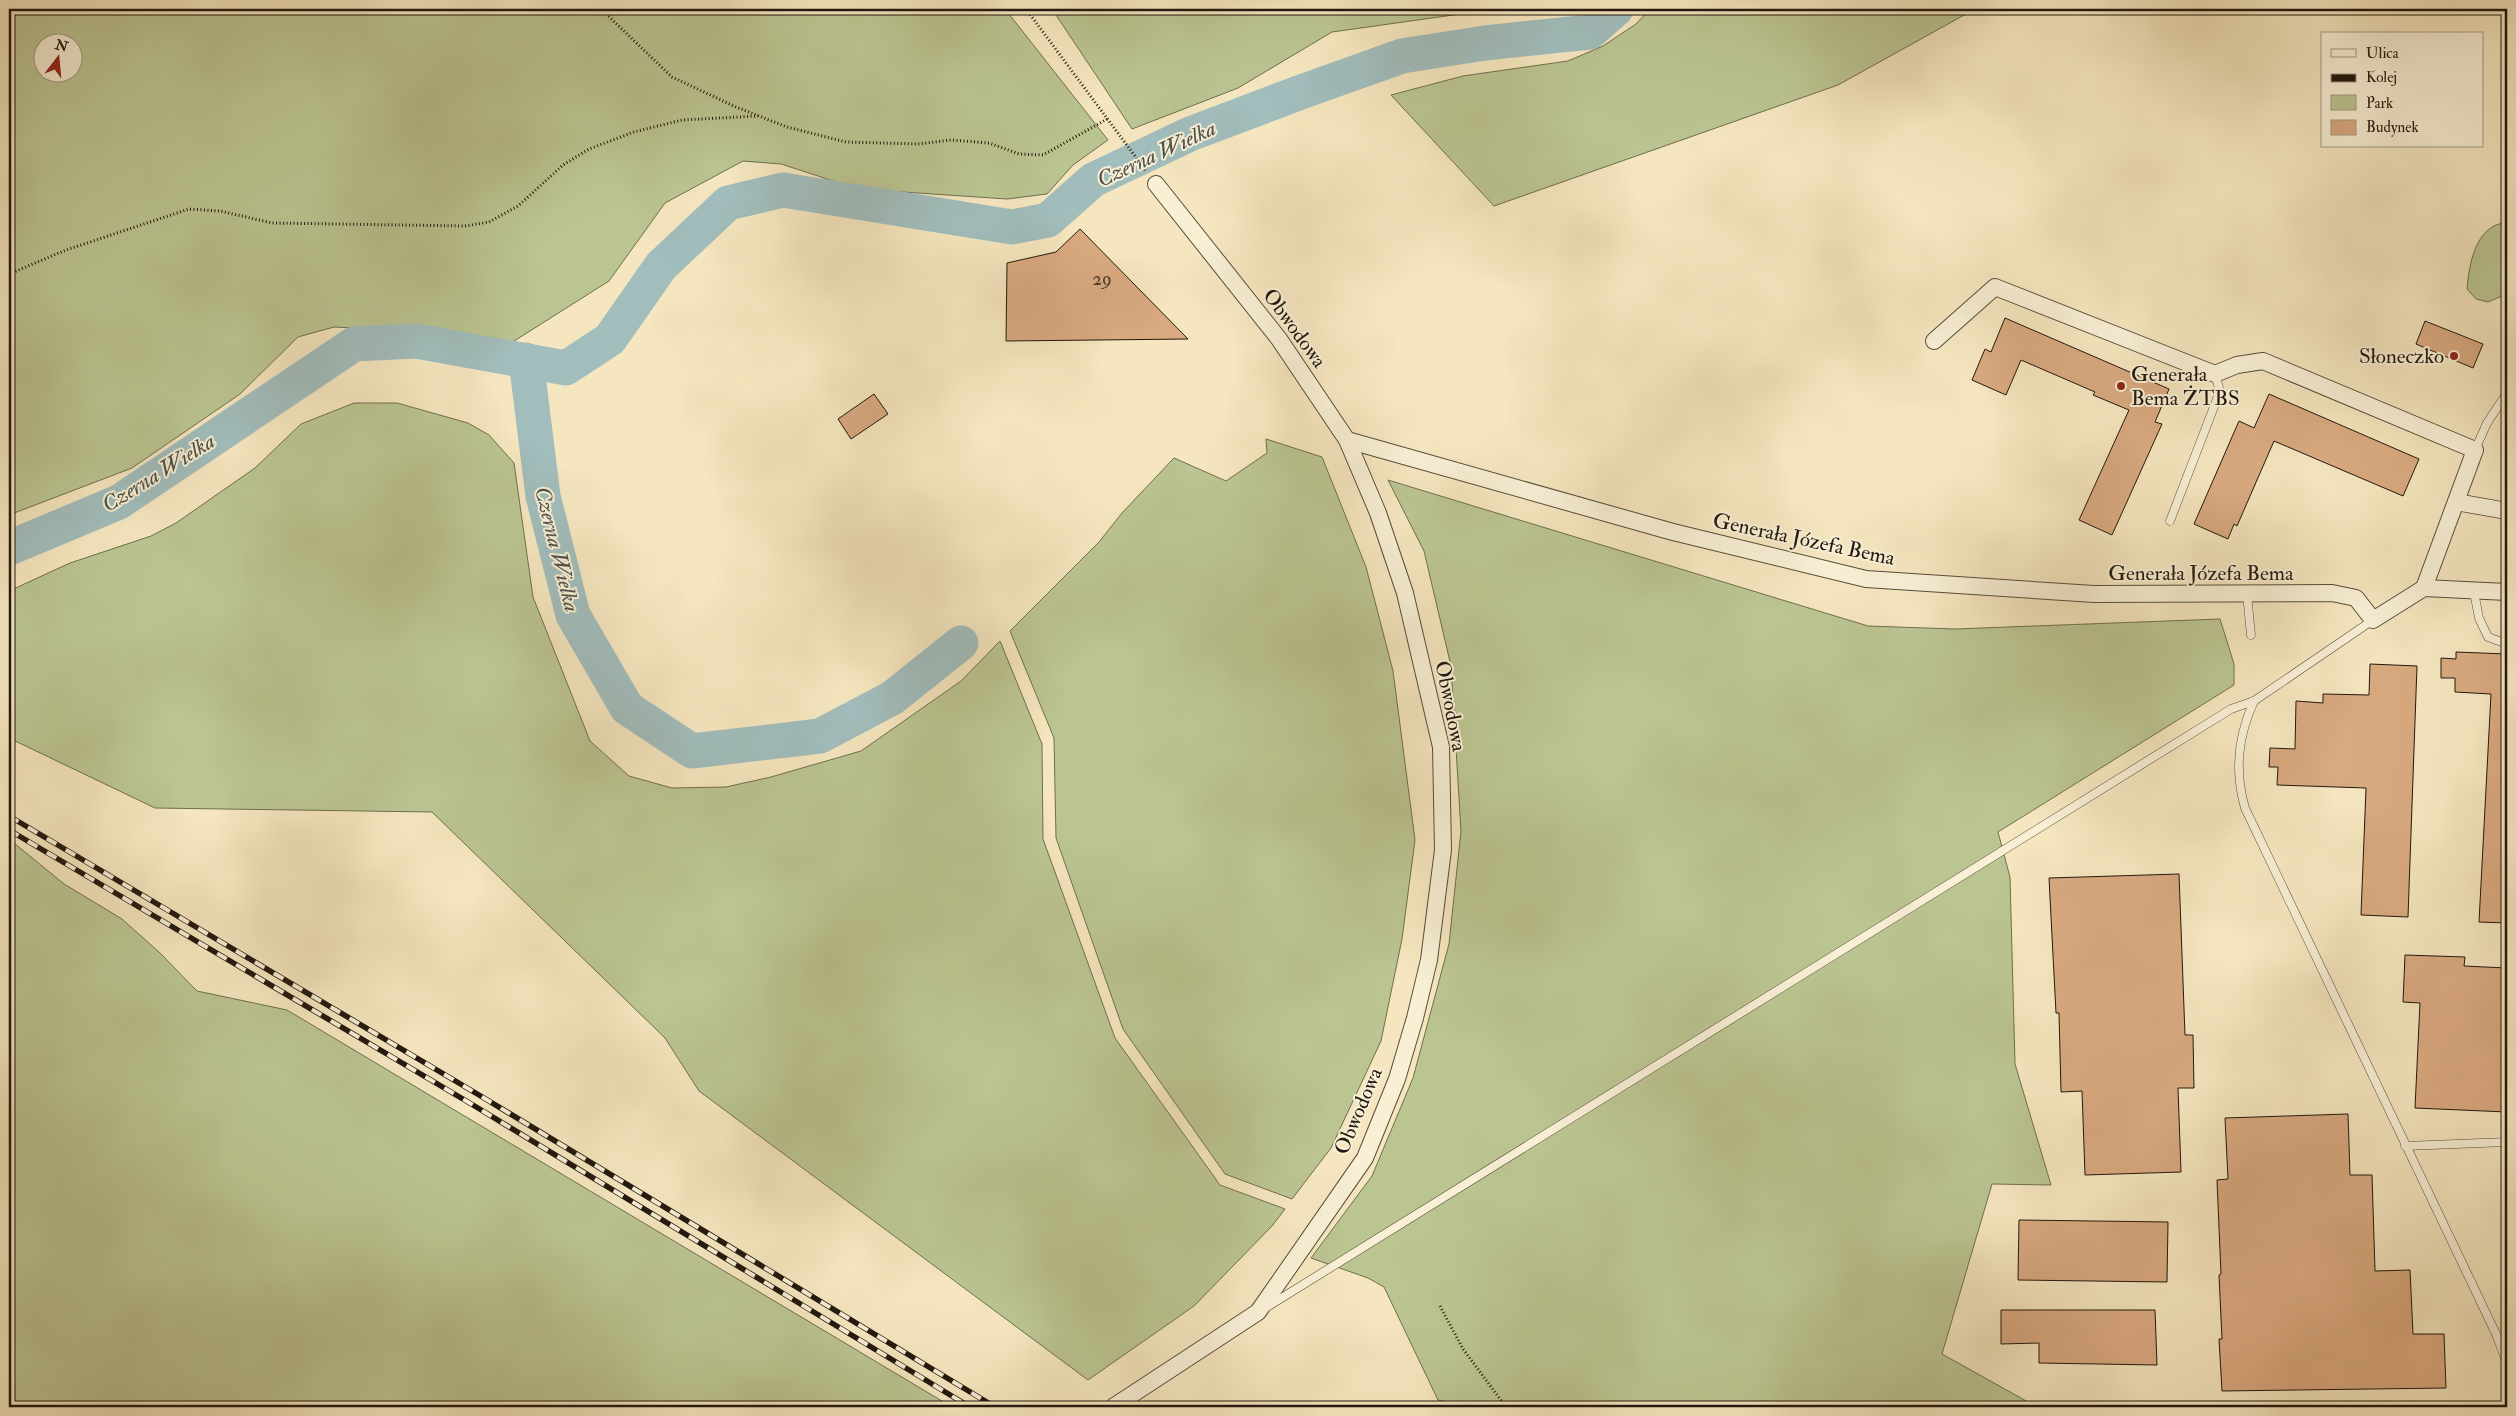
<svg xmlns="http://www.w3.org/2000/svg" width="2516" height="1416" font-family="'IM FELL Double Pica',serif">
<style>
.green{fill:#bbc592;stroke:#6e6e50;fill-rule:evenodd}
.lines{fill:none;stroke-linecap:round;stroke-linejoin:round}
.river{stroke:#a1bdbc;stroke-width:35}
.building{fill:#d9a980;stroke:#21180e}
.lane-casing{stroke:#564c3a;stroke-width:9}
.street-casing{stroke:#564c3a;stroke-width:18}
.path{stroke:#21180e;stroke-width:3;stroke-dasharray:1 2.5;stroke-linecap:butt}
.lane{stroke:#f8efd5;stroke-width:8}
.street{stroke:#f8efd5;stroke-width:16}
.rail-casing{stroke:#21180e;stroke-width:5.5}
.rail{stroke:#f8efd5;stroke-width:4;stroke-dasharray:11;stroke-linecap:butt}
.poi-dot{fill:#8f2418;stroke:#f8efd5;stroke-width:2}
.labels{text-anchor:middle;stroke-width:4;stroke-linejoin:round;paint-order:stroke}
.number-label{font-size:19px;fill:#4f3c2a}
.street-label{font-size:21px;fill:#21180e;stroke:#f8efd5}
.poi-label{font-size:21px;fill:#21180e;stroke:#f8efd5;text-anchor:end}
.water-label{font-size:22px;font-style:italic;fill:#4e524b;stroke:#f8efd5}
</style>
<rect width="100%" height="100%" fill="#f5e6bf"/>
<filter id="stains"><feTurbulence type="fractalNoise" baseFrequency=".004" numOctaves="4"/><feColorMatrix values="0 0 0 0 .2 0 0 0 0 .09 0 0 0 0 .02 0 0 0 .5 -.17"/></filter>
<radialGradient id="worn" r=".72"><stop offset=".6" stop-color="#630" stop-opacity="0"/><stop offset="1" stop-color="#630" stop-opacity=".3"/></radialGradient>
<g class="green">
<path d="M 9,9 L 1005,9 L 1108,140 L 1073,165 L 1047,194 L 1007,199 L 858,189 L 781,164 L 743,161 L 665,203 L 609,281 L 511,343 L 439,350 L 375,329 L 334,327 L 298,337 L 240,394 L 132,468 L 9,515 ZM 72,42 L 72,72 L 42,72 L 42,42 Z"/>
<polygon points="1052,9 1496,9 1332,32 1238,88 1132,129"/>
<polygon points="1650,9 1975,9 1838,85 1494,206 1391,95 1463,76 1568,61 1603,46 1636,24"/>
<path d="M 2503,223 L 2507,224 L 2507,289 L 2502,296 L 2488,302 L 2476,299 L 2467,289 C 2469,265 2475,228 2503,223 Z"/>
<polygon points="354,403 397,403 468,423 489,435 514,463 533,597 590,741 629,776 672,788 726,787 771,777 861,751 961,681 1000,641 1042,744 1043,839 1115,1038 1220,1185 1285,1209 1272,1226 1194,1306 1088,1380 699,1091 665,1038 432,812 155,808 9,738 9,591 70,563 151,536 176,523 255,468 301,424"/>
<polygon points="1266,439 1322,457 1366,567 1393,671 1415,840 1402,939 1381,1041 1331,1148 1292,1199 1225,1174 1123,1029 1056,838 1054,738 1010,631 1099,542 1122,513 1174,458 1226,481 1267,453"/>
<polygon points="1388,480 1868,626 1955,629 2220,619 2234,664 2234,685 1998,832 2010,877 2015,1064 2051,1185 1992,1184 1942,1354 2037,1407 1468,1407 1438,1400 1384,1287 1368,1278 1311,1258 1372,1176 1413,1078 1449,944 1461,831 1451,666 1424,551"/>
<polygon points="9,839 64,884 122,919 160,953 197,991 287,1010 952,1407 9,1407"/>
</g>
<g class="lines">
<g class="river">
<polyline points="526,360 543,496 573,615 627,708 692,751 820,736 892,698 961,643"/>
<polyline points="9,548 119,502 354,344 416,341 566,368 610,339 661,266 728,203 783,190 1012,227 1048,220 1093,180 1190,134 1301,92 1402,56 1485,43 1590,32 1616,9"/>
</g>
</g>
<g class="building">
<polygon points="1080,229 1188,339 1006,341 1007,263 1056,252"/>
<polygon points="2005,318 2169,389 2155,422 2162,424 2112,535 2079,520 2129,410 2093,395 2095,392 2021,360 2006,395 1972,380 1985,349 1991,352"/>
<polygon points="2425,321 2483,344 2473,368 2416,344"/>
<polygon points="874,394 888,414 851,439 838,419"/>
<polygon points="2269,394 2419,459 2403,496 2274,441 2237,526 2234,524 2228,539 2194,524 2239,421 2254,428"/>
<polygon points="2456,652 2507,654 2507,923 2479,922 2491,694 2455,692 2455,678 2441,678 2441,658 2456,659"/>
<polygon points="2370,664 2417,666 2408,917 2361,915 2366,788 2277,785 2278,767 2269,767 2270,748 2295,749 2296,701 2323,703 2323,694 2369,695"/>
<polygon points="2179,874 2185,1035 2193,1035 2194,1088 2178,1088 2181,1172 2085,1175 2082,1091 2061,1092 2059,1013 2056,1013 2049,878"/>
<polygon points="2405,955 2465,957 2464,966 2507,968 2507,1112 2415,1108 2420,1003 2403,1002"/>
<polygon points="2348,1114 2350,1175 2372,1175 2375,1271 2410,1270 2413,1334 2444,1334 2446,1388 2222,1391 2219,1339 2222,1339 2219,1275 2221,1274 2217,1180 2228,1179 2225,1118"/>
<polygon points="2019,1220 2168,1222 2167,1282 2018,1280"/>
<polygon points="2001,1310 2155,1310 2157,1365 2039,1363 2039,1343 2001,1344"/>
</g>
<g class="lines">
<defs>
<g id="lane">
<polyline points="2475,450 2487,423 2507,393"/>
<polyline points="2170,521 2220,391 2215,374"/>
<polyline points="2474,592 2479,618 2488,637 2507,644"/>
<polyline points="2247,594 2251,635"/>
<path d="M 2254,701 C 2238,736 2234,770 2245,808 L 2496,1334 L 2507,1363"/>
<polyline points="2405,1146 2507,1142"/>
<polyline points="1267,1307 2231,709 2254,701 2373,620"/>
</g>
<g id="street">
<polyline points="1934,341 1995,287 2215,374 2237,365 2263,361 2475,450 2424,588"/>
<polyline points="1347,440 1673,532 1866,579 2094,594 2332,593 2356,598 2373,620 2424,588"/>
<polyline points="2456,502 2507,511"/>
<polyline points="2424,588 2507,592"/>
<polyline points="1113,1407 1258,1312 1365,1158 1397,1079 1415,1018 1429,960 1443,850 1441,747 1405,593 1378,513 1347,440 1279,339 1156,184"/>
</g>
</defs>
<use href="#lane" class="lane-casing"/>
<use href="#street" class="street-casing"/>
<g class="path">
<polyline points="601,9 672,77 736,107 787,127 846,142 918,144 951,140 989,143 1019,154 1043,155 1109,118"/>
<polyline points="1026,9 1146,171"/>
<polyline points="9,274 66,250 189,209 220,211 272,223 465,226 489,222 518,206 563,165 589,149 634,132 682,120 758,116"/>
<polyline points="1440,1306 1463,1349 1506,1407"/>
<polyline points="2505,1407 2507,1391"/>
</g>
<use href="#lane" class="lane"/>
<use href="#street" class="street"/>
<defs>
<g id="rail">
<polyline points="9,816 479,1095 995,1407"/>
<polyline points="9,830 473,1105 970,1407"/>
</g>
</defs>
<use href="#rail" class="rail-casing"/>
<use href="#rail" class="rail"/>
</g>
<g class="poi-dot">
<circle cx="2454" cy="356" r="5"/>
<circle cx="2121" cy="386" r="5"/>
</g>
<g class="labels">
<g class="number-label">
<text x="1102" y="285">29</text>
</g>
<g class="street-label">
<text transform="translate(1295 328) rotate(54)" y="7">Obwodowa</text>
<text transform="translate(1804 539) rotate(12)" y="7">Generała Józefa Bema</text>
<text x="2201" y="580">Generała Józefa Bema</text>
<text transform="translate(1451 706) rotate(79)" y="7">Obwodowa</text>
<text transform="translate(1358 1111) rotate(-67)" y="7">Obwodowa</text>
</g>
<g class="poi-label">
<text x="2444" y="363">Słoneczko</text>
<text x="2131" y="381" text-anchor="start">Generała<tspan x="2131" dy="24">Bema ŻTBS</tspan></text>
</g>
<g class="water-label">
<text transform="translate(1156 153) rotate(-25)" y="8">Czerna Wielka</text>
<text transform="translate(158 472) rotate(-32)" y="8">Czerna Wielka</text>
<text transform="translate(558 549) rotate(76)" y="8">Czerna Wielka</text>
</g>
</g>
<rect width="2516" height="1416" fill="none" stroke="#f5e6bf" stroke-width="30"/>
<rect x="10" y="10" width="2496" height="1396" fill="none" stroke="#21180e" stroke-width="2.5"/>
<rect x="15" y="15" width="2486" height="1386" fill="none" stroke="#21180e"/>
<rect x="2321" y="32" width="162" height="115" fill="#f8efd5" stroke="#a29985"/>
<rect x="2331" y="49" width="25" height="8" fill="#f8efd5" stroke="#a29985"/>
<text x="2366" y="58" font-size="15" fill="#21180e">Ulica</text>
<rect x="2331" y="74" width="25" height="8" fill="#21180e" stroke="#a29985"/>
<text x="2366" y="82" font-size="15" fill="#21180e">Kolej</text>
<rect x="2331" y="95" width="25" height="15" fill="#bbc592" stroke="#a29985"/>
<text x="2366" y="108" font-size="15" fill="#21180e">Park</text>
<rect x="2331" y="120" width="25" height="15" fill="#d9a980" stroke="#a29985"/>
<text x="2366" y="132" font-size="15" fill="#21180e">Budynek</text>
<g transform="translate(58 58) rotate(16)"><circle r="24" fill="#f8efd5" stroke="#a29985"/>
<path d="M0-4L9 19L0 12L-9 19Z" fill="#8f2418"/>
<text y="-8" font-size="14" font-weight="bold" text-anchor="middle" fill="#21180e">N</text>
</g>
<rect width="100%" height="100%" filter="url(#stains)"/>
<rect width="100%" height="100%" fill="url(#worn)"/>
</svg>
